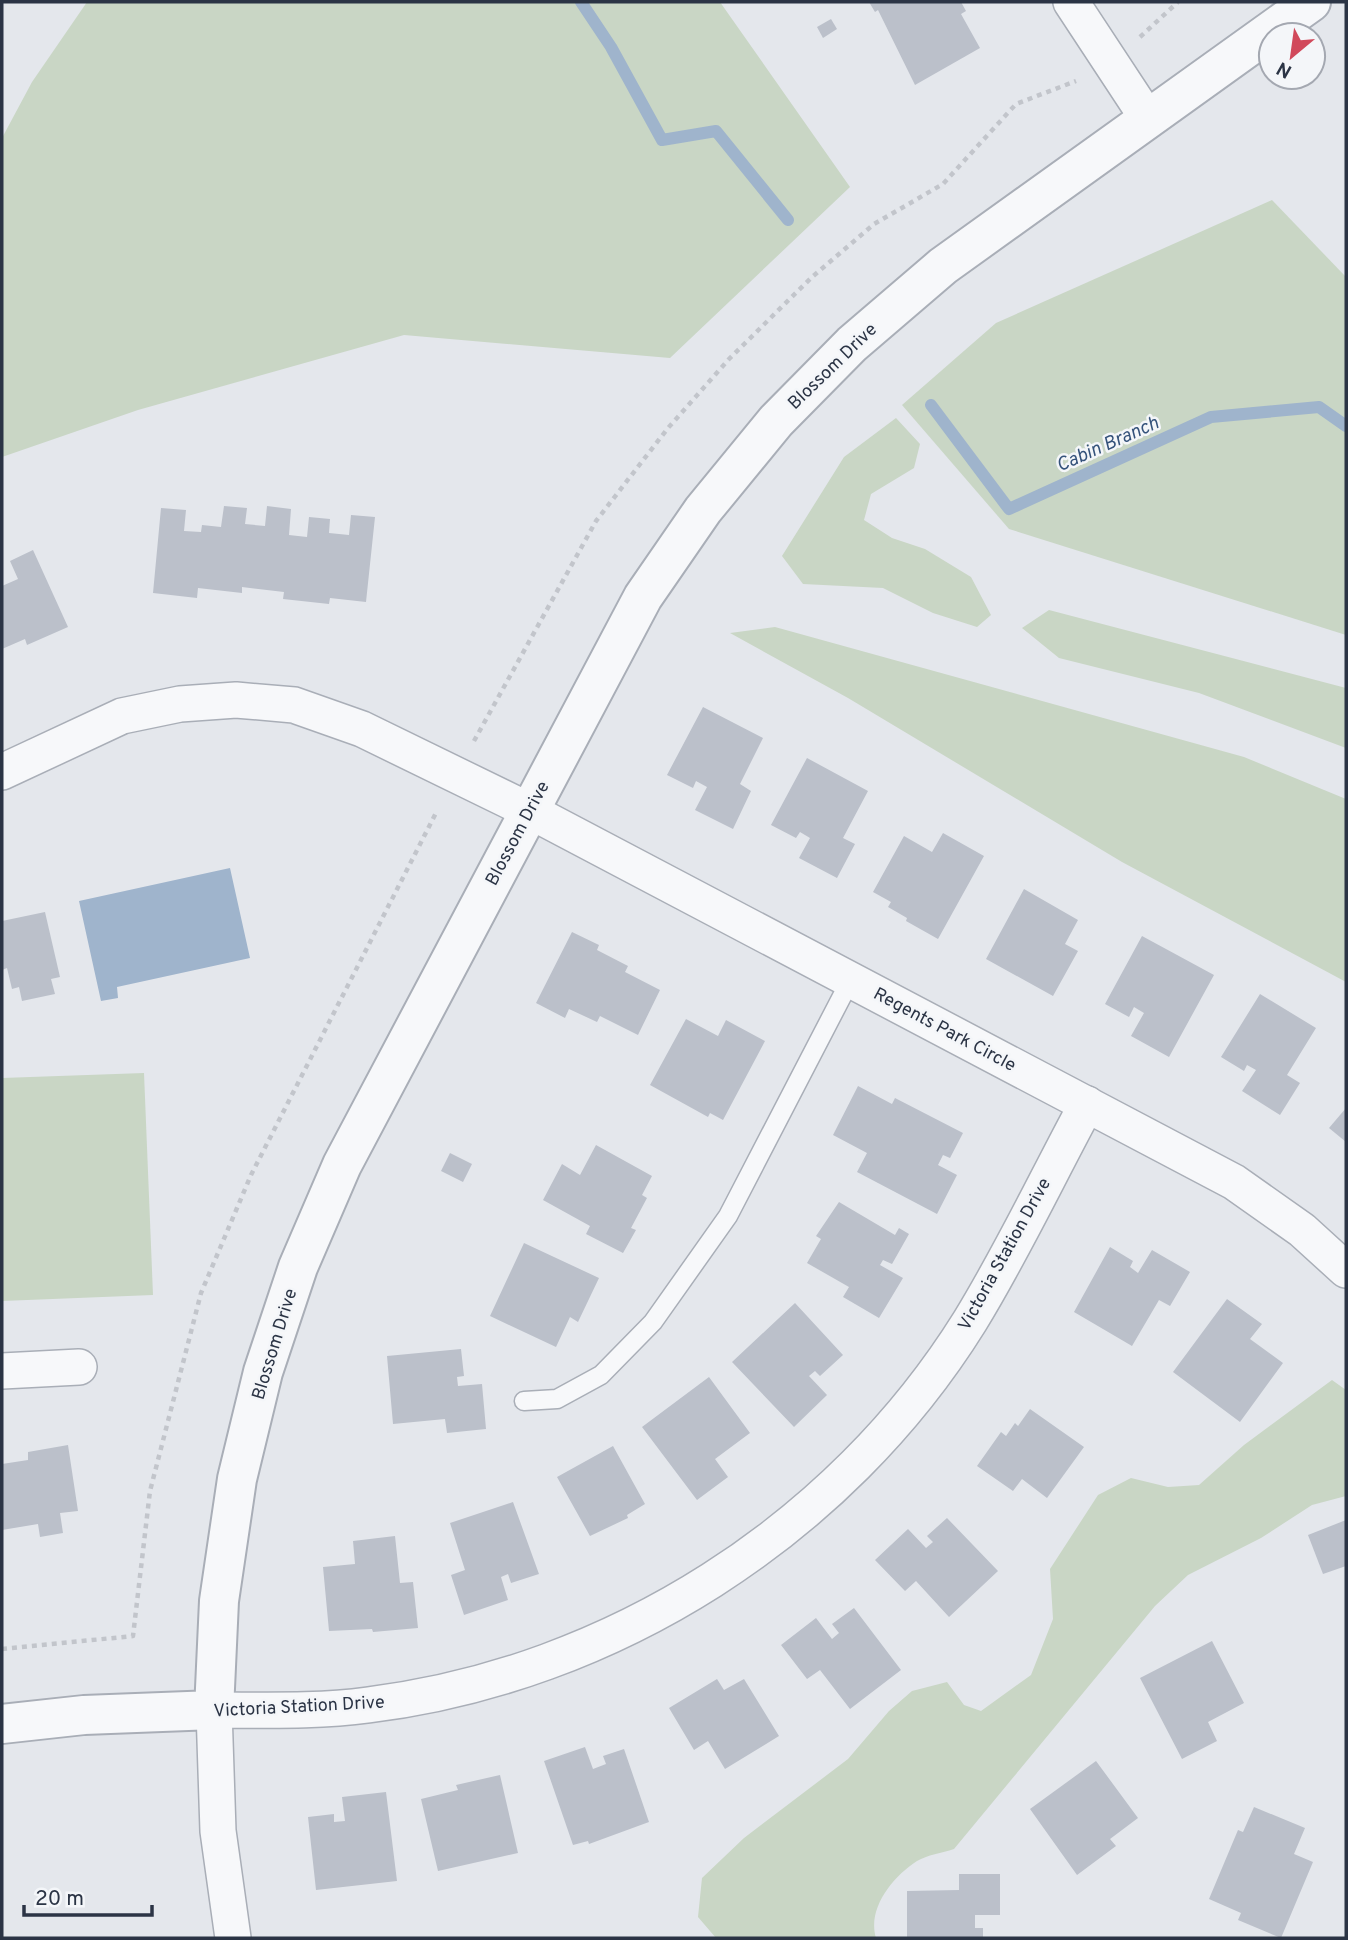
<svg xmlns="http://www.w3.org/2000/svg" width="1348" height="1940" font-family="Overpass,sans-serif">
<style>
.green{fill:#c9d6c5}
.water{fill:#9fb4cc}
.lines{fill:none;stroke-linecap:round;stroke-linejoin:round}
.stream{stroke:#9fb4cc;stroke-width:12}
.building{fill:#bbc0ca}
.service-casing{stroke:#a9aeb7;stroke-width:21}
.minor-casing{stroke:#a9aeb7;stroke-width:38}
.tertiary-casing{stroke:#a9aeb7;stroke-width:42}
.path{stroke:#c2c5cb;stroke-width:4.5;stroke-dasharray:5 5;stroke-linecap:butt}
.service{stroke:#f7f8fa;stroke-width:18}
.minor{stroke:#f7f8fa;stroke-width:35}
.tertiary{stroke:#f7f8fa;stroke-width:38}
.labels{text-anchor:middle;stroke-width:5;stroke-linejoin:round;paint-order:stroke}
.street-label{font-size:18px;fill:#2b3445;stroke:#f4f6f9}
.water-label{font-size:19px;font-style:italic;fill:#34527a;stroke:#f4f6f9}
</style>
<rect width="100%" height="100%" fill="#e4e7ec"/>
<g class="green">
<polygon points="87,2 720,2 850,187 670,358 404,335 138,410 2,457 2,138 32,82"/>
<polygon points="1272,200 1346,277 1346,635 1009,529 902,405 996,323"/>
<polygon points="896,418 920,444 914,468 871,494 864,520 892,538 925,549 971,577 991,615 977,627 933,613 883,588 803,584 782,556 844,457"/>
<polygon points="1049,610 1346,688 1346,748 1199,693 1059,658 1022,628"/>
<polygon points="775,627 1244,757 1346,799 1346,982 1122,862 848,698 730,633"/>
<polygon points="144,1073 153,1295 2,1301 2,1078"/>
<path d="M 1332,1380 L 1346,1390 L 1346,1496 L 1312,1505 L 1261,1538 L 1188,1575 L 1155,1606 L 954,1849 C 942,1853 927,1855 917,1861 C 892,1877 867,1909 876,1938 L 716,1938 L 698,1917 L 702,1878 L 744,1838 L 848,1759 L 889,1711 L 912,1691 L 947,1682 L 964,1705 L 981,1711 L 1031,1675 L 1053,1619 L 1050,1569 L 1098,1495 L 1131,1478 L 1168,1487 L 1199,1485 L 1244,1445 Z"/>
</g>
<polygon class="water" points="230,868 250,958 117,987 118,998 101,1001 79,901"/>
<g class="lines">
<g class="stream">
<polyline points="581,2 611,47 662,140 716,131 788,220"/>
<polyline points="931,405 1009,509 1211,417 1319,407 1346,426"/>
</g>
</g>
<g class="building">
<polygon points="869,2 961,2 966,11 961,14 980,48 915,85 878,10 875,12"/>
<polygon points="831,19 837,29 823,38 817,27"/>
<polygon points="224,506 247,508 245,524 265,526 267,506 291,509 289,535 307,537 309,517 330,519 329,533 349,535 351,515 375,517 366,602 330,598 329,604 283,599 284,592 242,587 242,593 198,588 197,598 153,593 161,508 186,510 184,531 201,532 202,525 221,527"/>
<polygon points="33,550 68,627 27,645 25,639 2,649 2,586 18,579 10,561"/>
<polygon points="703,707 763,738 740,784 751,791 733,829 695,810 707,787 696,781 693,788 667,775"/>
<polygon points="807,758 868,791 843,838 855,844 837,878 799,858 810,838 800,832 796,838 771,825"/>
<polygon points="943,833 984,856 938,939 906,921 907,918 888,907 891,902 873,892 904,836 932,852"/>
<polygon points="1024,889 1078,920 1065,944 1078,951 1053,996 986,959"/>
<polygon points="45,912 60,977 51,979 55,994 22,1001 19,987 12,989 7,968 2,970 2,921"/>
<polygon points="572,932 599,945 597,950 628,966 625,972 660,990 638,1035 600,1016 597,1022 569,1009 565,1018 536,1003"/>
<polygon points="1142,936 1214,975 1169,1057 1131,1036 1144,1013 1134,1007 1129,1017 1105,1004"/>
<polygon points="1260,994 1316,1028 1287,1075 1300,1083 1280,1115 1242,1091 1256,1070 1247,1065 1244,1071 1221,1057"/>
<polygon points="686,1019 718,1036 726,1020 765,1041 723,1120 710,1113 708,1117 650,1085"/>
<polygon points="858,1086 892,1104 895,1098 963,1133 950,1158 943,1155 938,1165 957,1175 937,1214 857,1172 867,1153 833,1135"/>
<polygon points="1346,1108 1346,1142 1329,1128"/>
<polygon points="596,1145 652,1176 642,1195 647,1198 631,1228 636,1230 623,1253 586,1234 590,1226 543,1200 562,1164 580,1175"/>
<polygon points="450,1153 472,1164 463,1182 441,1171"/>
<polygon points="839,1202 895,1235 899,1228 909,1234 892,1264 883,1260 880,1265 903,1278 879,1318 843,1297 849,1287 807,1263 821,1239 816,1236"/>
<polygon points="524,1243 599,1278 578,1322 570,1317 556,1347 490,1316"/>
<polygon points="1110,1247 1133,1261 1130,1267 1138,1273 1152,1250 1190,1272 1170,1306 1159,1300 1132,1346 1074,1312"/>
<polygon points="1227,1299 1262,1324 1250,1339 1283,1363 1240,1422 1173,1372"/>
<polygon points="795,1303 843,1355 820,1376 815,1371 809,1376 827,1395 794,1427 732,1362"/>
<polygon points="461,1349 464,1376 457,1377 458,1386 482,1384 486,1429 447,1433 445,1419 393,1424 387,1356"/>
<polygon points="709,1377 750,1433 715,1459 728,1477 697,1500 642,1427"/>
<polygon points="1030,1409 1084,1447 1047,1498 1022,1479 1013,1491 977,1466 1001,1432 1006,1436 1015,1423 1018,1426"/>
<polygon points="68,1445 78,1511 60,1513 63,1533 40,1537 38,1524 2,1530 2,1464 28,1460 28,1452"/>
<polygon points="613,1446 645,1504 627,1515 628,1518 590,1536 557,1477"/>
<polygon points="513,1502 539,1574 511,1583 508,1574 501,1577 508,1600 464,1615 451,1575 465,1570 450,1523"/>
<polygon points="947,1518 998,1571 949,1617 916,1581 905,1591 875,1560 908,1529 926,1548 933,1542 927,1536"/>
<polygon points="1346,1520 1346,1566 1323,1574 1308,1535"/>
<polygon points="395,1536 400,1583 413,1582 418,1628 373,1632 372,1629 329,1631 323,1567 355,1564 353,1541"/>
<polygon points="854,1608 901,1670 850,1709 820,1670 807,1679 781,1645 816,1618 832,1639 839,1633 832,1624"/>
<polygon points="1212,1641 1244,1703 1208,1722 1217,1741 1182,1759 1140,1678"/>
<polygon points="717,1679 724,1690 744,1679 779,1736 725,1769 708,1741 694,1750 669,1708"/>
<polygon points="585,1747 593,1769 606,1764 603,1756 624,1749 649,1822 589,1844 588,1841 573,1845 544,1761"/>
<polygon points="1096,1761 1138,1818 1110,1839 1116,1846 1077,1875 1030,1809"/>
<polygon points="500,1775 518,1853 438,1871 421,1799 458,1790 456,1785"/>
<polygon points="386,1792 397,1881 316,1890 308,1817 334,1814 334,1822 345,1821 342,1797"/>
<polygon points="1254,1807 1305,1828 1294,1854 1313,1862 1281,1938 1238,1920 1241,1913 1209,1899 1238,1830 1243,1832"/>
<polygon points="959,1874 1000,1874 1000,1915 975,1915 975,1928 983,1928 983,1938 907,1938 907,1891 959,1890"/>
</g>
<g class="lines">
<defs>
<polyline id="service" points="524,1401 557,1399 601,1375 653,1322 728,1216 851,979"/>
<g id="minor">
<polyline points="1071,2 1148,119"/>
<polyline points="2,772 122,716 180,704 236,700 294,705 362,729 528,810 1234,1182 1302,1230 1346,1270"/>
<polyline points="2,1371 79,1367"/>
<path d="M 233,1938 L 218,1831 L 214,1710 C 265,1710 317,1712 368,1705 C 612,1675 840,1530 970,1321 C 1013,1251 1048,1176 1087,1104"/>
</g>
<polyline id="tertiary" points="2,1724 84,1715 214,1710 219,1601 237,1479 263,1372 298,1267 342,1165 643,597 703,510 776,421 852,344 943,266 1311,2"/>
</defs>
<use href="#service" class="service-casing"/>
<use href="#minor" class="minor-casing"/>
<use href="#tertiary" class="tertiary-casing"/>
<g class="path">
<polyline points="1140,37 1178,2"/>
<polyline points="474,741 596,521 668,428 729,359 812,277 874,224 943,184 1016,104 1076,81"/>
<polyline points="2,1649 133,1636 150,1491 201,1293 251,1175 437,811"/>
</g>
<use href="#service" class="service"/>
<use href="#minor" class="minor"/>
<use href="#tertiary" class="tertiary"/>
</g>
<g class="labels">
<g class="street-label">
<text transform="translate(832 366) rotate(-44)" y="6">Blossom Drive</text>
<text transform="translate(517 833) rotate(-62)" y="6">Blossom Drive</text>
<text transform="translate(945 1029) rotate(28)" y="6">Regents Park Circle</text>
<text transform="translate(1004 1254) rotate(-61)" y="6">Victoria Station Drive</text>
<text transform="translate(274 1344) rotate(-73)" y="6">Blossom Drive</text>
<text transform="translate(299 1706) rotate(-3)" y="6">Victoria Station Drive</text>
</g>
<g class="water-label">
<text transform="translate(1107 443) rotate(-24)" y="7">Cabin Branch</text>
</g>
</g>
<rect width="1348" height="1940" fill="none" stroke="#2b3445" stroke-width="7"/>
<g transform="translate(1292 56) rotate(209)"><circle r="33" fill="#f4f6f9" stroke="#a4a8b1" stroke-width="2"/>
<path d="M0-5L12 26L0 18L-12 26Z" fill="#d1495b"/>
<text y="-10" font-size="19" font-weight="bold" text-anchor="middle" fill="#2b3445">N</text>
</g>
<path d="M24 1905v10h128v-10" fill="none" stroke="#2b3445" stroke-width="3.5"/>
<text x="35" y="1905" font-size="21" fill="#2b3445" stroke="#f4f6f9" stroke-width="5" paint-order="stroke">20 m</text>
</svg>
